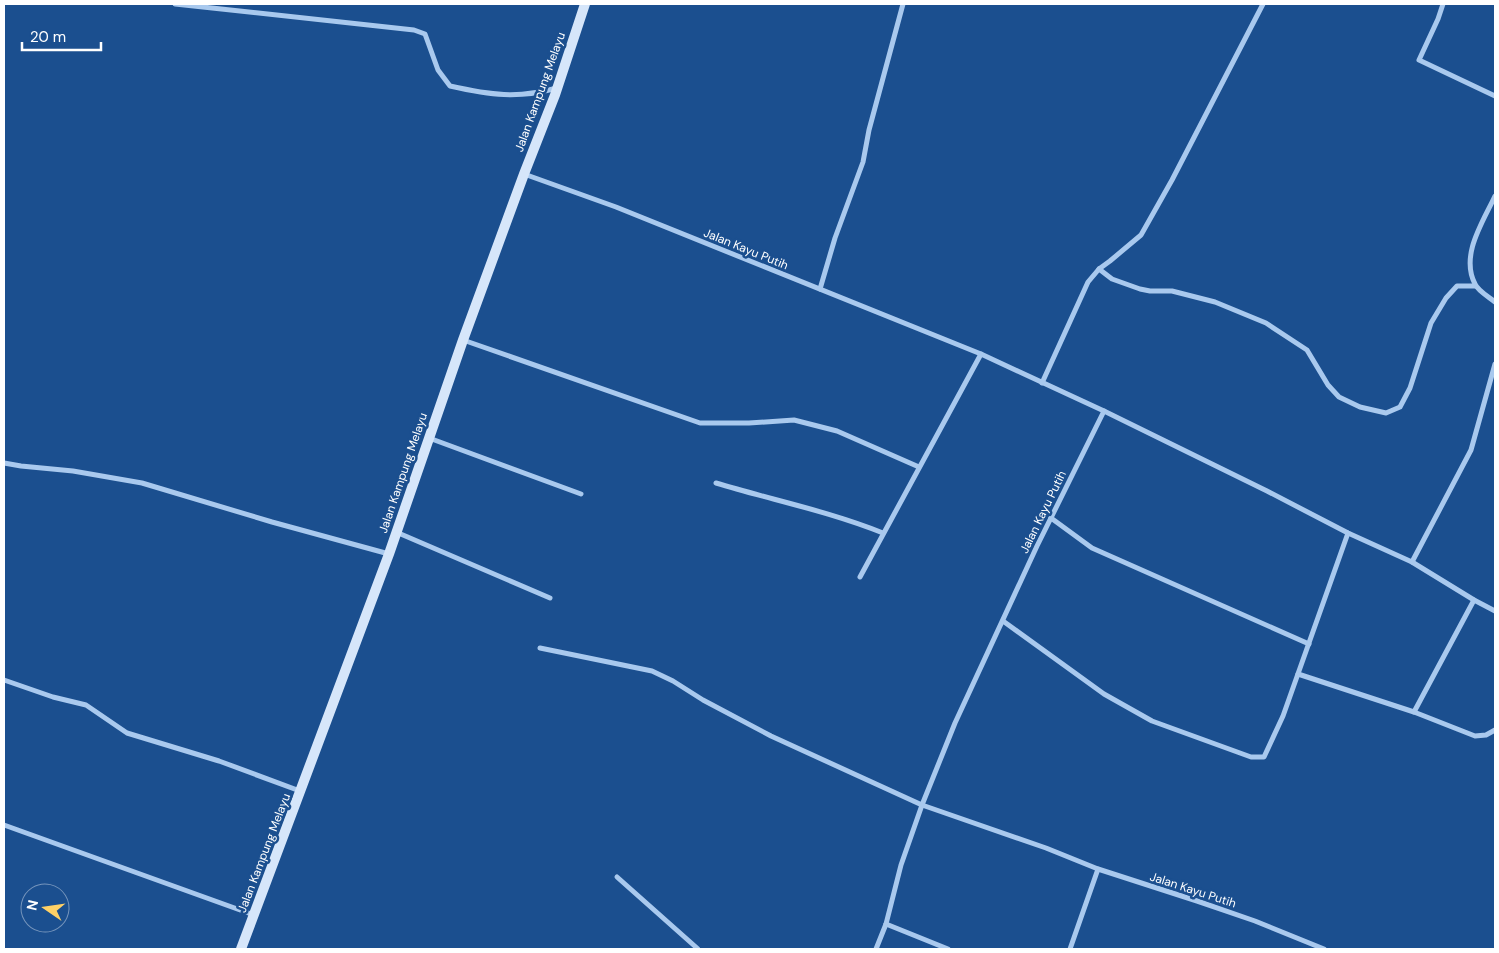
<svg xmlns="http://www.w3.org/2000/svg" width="1499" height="953" font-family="'DM Sans',sans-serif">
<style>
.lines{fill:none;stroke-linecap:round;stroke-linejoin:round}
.minor{stroke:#a9c9ee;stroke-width:5}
.secondary{stroke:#d6e6fa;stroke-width:10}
.labels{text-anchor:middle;stroke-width:5;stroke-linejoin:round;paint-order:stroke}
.street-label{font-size:12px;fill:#fff;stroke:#1b4f8f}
</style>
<rect width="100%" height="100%" fill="#1b4f8f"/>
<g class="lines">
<g class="minor">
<path d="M 175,4 L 414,30 L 425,34 L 438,70 L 450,86 C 490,95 518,99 557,88"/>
<polyline points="1443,4 1438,19 1419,60 1495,96"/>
<polyline points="524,174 616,207 981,354 1104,411 1267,491 1348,533 1412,562 1474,600 1495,611"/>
<path d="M 1495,196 C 1483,222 1460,255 1475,284 C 1478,291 1489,297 1495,302"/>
<polyline points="1099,269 1112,279 1140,289 1150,291 1172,291 1215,302 1266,323 1307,350 1328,385 1339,397 1360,407 1386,413 1400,407 1410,388 1431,323 1446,298 1457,286 1475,286"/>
<polyline points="820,289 835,238 863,162 869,130 903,4"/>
<polyline points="463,340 700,423 749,423 794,420 837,431 919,467"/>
<polyline points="1042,383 1088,282 1099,269 1110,261 1141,235 1172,180 1263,4"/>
<polyline points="1104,411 1037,546 955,723 922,805 1046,848 1098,869 1197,901 1255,921 1324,949"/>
<polyline points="429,438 581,494"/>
<polyline points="4,463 21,466 73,471 142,483 272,522 389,554"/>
<path d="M 716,483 C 772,500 828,511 883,533"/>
<polyline points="1051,518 1092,548 1309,644"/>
<polyline points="396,532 550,598"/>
<polyline points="1412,562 1471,450 1495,364"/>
<polyline points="860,577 981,354"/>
<polyline points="1003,621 1104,694 1152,721 1251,757 1264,757 1283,716 1348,533"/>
<polyline points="540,648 652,671 673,681 703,700 771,736 922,805 901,865 886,924 876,949"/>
<polyline points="1298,674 1414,712 1475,736 1486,735 1495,730"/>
<polyline points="4,680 53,697 86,705 127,733 219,761 300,791"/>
<polyline points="1414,712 1474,600"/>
<polyline points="4,825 254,915"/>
<polyline points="617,877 698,949"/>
<polyline points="886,924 948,949"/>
<polyline points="1070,949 1098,869"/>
</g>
<polyline class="secondary" points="241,949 389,554 463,340 524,174 555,95 585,4"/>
</g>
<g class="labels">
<g class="street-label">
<text transform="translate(540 92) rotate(-70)" y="4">Jalan Kampung Melayu</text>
<text transform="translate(746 249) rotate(22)" y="4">Jalan Kayu Putih</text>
<text transform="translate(403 473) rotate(-71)" y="4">Jalan Kampung Melayu</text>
<text transform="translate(1043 512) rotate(-64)" y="4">Jalan Kayu Putih</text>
<text transform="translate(264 853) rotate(-69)" y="4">Jalan Kampung Melayu</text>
<text transform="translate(1193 890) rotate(18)" y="4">Jalan Kayu Putih</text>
</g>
</g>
<rect width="1499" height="953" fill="none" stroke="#ffffff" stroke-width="10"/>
<g transform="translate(45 908) rotate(283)"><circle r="24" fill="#1b4f8f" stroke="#7695bc"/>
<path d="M0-4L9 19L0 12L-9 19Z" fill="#ffd166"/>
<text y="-8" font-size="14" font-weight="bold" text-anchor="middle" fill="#ffffff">N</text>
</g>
<path d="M22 42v8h79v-8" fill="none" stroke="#ffffff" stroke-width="2.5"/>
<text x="30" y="42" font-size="15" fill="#ffffff" stroke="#1b4f8f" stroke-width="4" paint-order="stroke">20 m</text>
</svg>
